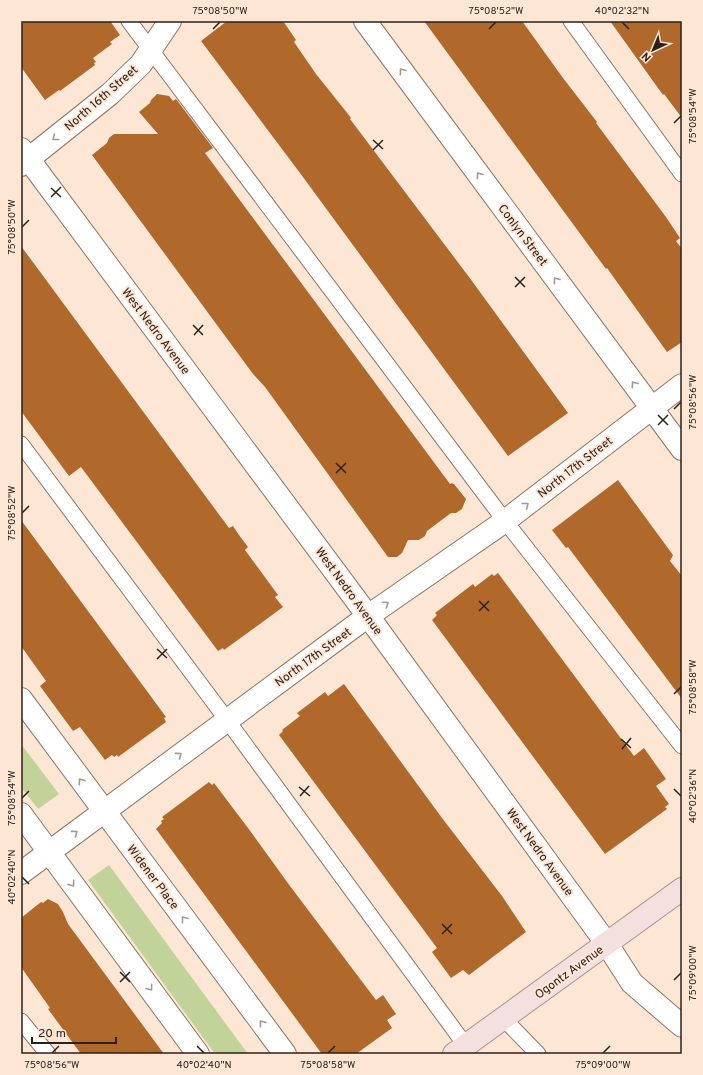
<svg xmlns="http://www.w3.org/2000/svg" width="703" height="1075" font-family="Overpass,sans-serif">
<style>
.green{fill:#c2d399}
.building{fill:#b0692b}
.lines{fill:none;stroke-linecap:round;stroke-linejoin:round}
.lane-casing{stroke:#907663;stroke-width:17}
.street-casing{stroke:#907663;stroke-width:24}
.primary-casing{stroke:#a8918c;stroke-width:24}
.lane{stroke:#fff;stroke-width:15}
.street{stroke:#fff;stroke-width:22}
.primary{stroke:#f4e1df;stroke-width:22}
.oneway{stroke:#a09b98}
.ticks{fill:none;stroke:#2b2119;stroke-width:1.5}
.labels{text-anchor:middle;stroke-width:4;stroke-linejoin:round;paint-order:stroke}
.street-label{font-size:12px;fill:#2b2119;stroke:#fee6d5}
.neatline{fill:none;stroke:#2b2119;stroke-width:1.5}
.ticks-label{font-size:10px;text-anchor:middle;fill:#2b2119}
</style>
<rect width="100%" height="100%" fill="#fee6d5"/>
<g class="green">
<polygon points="21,744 59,794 38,809 21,787"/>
<polygon points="109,865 248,1054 215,1054 88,880"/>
</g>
<g class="building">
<polygon points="21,21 110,21 120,35 110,42 112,44 93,58 96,62 94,63 95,65 60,91 59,90 45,100 21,67"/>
<polygon points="227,21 283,21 296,40 294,42 316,74 348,114 351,118 350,119 469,277 568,413 508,456 300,173 201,41"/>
<polygon points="424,21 522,21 563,78 597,122 596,123 666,217 680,238 676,241 682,249 682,342 667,352 607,268 606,269"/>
<polygon points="610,21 682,21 682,118 664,94 663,95"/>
<polygon points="157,94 169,96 173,101 176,99 213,148 205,153 450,484 452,483 453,484 454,484 466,499 462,509 456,513 451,513 427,531 425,536 419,540 408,540 402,553 397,557 388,557 265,387 253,374 92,155 107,143 109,138 114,134 158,134 139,112 150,103 151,100"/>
<polygon points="21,246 229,528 233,526 239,535 248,547 245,550 278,595 275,597 283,607 224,650 223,648 218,651 81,467 69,476 21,411"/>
<polygon points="618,480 673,555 670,561 682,576 682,699 568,547 566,548 552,530"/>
<polygon points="21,520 166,717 164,718 166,722 118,757 117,755 114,757 112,755 105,760 80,727 73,731 40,686 46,681 21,646"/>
<polygon points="498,573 634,756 644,748 666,779 656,786 669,804 665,807 667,809 605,854 432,620 437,615 435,613 473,584 475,587 492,574 494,576"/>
<polygon points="344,684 442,818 502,896 526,932 469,975 463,970 451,978 432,952 437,948 279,735 283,731 282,730 300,716 297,713 325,692 328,696"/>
<polygon points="209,782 212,785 214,783 248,828 290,886 376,1000 383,995 396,1014 387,1020 392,1028 356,1054 322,1054 156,829 162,823 161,821 164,819 162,817"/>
<polygon points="48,899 58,904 63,912 68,924 164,1054 81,1054 48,1009 50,1008 21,967 21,918 41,902 43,903"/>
</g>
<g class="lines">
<defs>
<g id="lane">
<polyline points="129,21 505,521 682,746"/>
<polyline points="571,21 682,174"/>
<polyline points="21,444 227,720 466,1046"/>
<polyline points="504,1019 538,1054"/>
<polyline points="21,1021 48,1054"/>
</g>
<g id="street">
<polyline points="365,21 682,449"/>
<polyline points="21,149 368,616 607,944 632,983 682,1026"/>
<polyline points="21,165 110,94 141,64 170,21"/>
<polyline points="21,699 285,1054"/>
<polyline points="21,814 198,1054"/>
<polyline points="21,873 368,616 505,521 682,385"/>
</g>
<polyline id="primary" points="454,1054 682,889"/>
</defs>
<use href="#lane" class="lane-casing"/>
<use href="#street" class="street-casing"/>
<use href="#primary" class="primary-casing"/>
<use href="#lane" class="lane"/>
<use href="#street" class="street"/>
<use href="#primary" class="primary"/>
</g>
<defs><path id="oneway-chevron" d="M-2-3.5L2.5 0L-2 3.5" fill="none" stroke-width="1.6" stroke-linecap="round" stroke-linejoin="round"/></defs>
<g class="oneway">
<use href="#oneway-chevron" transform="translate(402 71) rotate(-127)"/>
<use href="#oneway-chevron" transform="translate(55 138) rotate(141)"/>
<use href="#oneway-chevron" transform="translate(479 175) rotate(-127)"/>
<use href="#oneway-chevron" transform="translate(556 280) rotate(-127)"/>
<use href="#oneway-chevron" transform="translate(634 384) rotate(-127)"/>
<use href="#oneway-chevron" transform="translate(526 505) rotate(-38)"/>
<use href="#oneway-chevron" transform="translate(386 604) rotate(-35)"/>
<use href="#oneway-chevron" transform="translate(179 755) rotate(-37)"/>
<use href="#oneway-chevron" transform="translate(81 781) rotate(-126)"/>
<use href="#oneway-chevron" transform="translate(75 833) rotate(-36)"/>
<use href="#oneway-chevron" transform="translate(72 884) rotate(54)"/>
<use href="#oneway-chevron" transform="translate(184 919) rotate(-127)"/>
<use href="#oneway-chevron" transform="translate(150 988) rotate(54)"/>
<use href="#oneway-chevron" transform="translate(262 1023) rotate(-127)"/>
</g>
<path class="ticks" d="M 622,22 L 629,29M 213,29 L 220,22M 489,29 L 496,22M 674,123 L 681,116M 373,140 L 383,149M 373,150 L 383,140M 51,188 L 61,197M 51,197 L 61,187M 22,227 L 29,220M 515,277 L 525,287M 515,287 L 525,277M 193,325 L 203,335M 194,335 L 203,325M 674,409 L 681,402M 658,415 L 668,425M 658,425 L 668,415M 336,463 L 346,473M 336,473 L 346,463M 22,513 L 29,506M 479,601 L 489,611M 479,611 L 489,601M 157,649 L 167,658M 157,659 L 167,649M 674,694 L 681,687M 621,739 L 631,748M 622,749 L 631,738M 299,787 L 310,796M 674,789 L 681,796M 300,796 L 309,786M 22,798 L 29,791M 22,877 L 29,884M 442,924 L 452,934M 442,934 L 452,924M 120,972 L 130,982M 674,980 L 681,973M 120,982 L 130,972M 197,1046 L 204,1053M 52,1053 L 59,1046M 328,1053 L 335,1046M 603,1053 L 610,1046"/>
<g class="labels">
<g class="street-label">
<text transform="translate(101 98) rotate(-41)" y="4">North 16th Street</text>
<text transform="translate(523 235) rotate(53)" y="4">Conlyn Street</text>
<text transform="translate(156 331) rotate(53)" y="4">West Nedro Avenue</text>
<text transform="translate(575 467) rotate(-38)" y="4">North 17th Street</text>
<text transform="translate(349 591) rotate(54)" y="4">West Nedro Avenue</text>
<text transform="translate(313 657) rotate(-36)" y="4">North 17th Street</text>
<text transform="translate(540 852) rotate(54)" y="4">West Nedro Avenue</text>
<text transform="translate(153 877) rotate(53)" y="4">Widener Place</text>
<text transform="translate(569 972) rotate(-36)" y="4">Ogontz Avenue</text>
</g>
</g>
<rect width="703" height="1075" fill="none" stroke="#fee6d5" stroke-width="44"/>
<g transform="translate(653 50) rotate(224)" stroke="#fee6d5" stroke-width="3" paint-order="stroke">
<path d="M0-3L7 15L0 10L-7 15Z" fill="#2b2119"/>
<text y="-6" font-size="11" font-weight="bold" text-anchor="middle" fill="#2b2119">N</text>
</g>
<path d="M32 1037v6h84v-6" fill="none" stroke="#2b2119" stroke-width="2"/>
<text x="38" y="1037" font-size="12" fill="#2b2119" stroke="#fee6d5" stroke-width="3" paint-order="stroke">20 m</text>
<rect x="22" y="22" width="659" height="1031" class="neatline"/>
<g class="ticks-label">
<text x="220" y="14">75°08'50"W</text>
<text x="496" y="14">75°08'52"W</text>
<text x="622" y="14">40°02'32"N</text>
<text transform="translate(692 116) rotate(-90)" y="4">75°08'54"W</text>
<text transform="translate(11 227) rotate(-90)" y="4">75°08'50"W</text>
<text transform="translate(692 402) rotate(-90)" y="4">75°08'56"W</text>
<text transform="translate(11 513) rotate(-90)" y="4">75°08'52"W</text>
<text transform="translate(692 687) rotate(-90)" y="4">75°08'58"W</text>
<text transform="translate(692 796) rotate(-90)" y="4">40°02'36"N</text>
<text transform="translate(11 798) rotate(-90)" y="4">75°08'54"W</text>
<text transform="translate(11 877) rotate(-90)" y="4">40°02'40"N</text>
<text transform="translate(692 973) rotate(-90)" y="4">75°09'00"W</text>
<text x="52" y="1068">75°08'56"W</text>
<text x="204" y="1068">40°02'40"N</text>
<text x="328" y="1068">75°08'58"W</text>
<text x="603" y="1068">75°09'00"W</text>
</g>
</svg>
